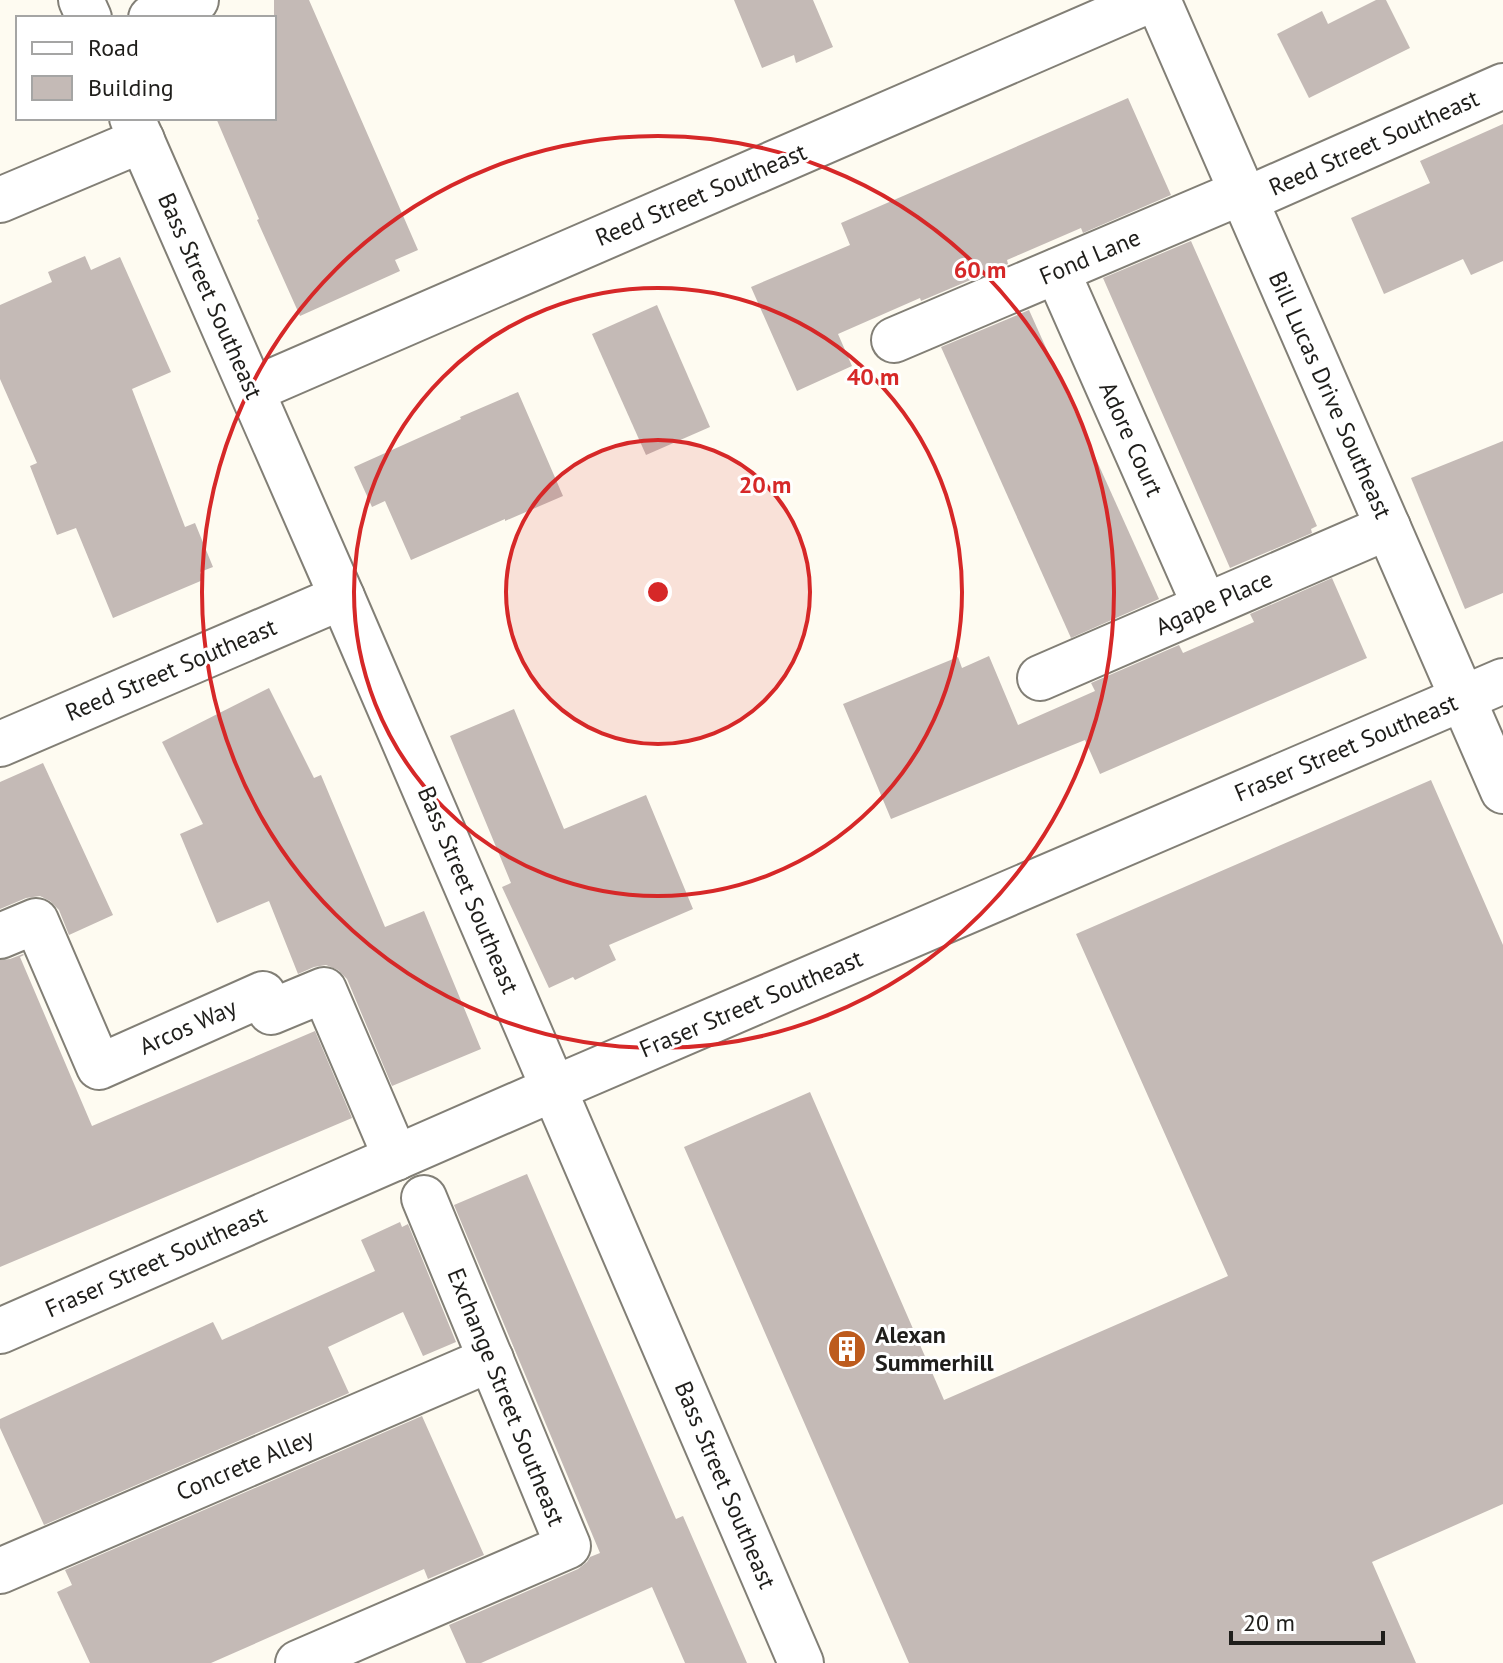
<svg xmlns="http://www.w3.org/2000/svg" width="1503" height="1663" font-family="'PT Sans',sans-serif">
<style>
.building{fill:#c4bab6}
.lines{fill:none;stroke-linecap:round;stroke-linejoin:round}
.minor-casing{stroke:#827f76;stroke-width:48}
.minor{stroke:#fff;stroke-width:44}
.ring{fill:none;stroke:#d62828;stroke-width:4}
.labels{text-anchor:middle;stroke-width:6;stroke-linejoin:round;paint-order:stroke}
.street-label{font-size:24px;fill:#1f1e1b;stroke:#fff}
.poi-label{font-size:24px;font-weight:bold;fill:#1f1e1b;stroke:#fff;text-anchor:start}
.centre{fill:#d62828;stroke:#fff;stroke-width:4}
.ring-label{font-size:24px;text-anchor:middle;font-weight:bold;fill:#d62828;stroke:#fff;stroke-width:6;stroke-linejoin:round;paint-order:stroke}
</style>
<rect width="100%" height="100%" fill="#fefbf1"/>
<g class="building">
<polygon points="274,0 309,0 418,250 395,260 400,271 300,316 257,220 259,219 216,118 274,118"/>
<polygon points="734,0 813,0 833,47 796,63 794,55 762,68"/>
<polygon points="1376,0 1386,0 1410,48 1309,98 1277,34 1322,11 1328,24"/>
<polygon points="1128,98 1171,195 1083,233 1081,228 1007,260 1008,264 921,301 920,298 838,334 852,366 797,391 751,287 850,245 841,223"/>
<polygon points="1503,124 1503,261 1471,275 1463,259 1384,294 1351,218 1430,183 1420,161"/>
<polygon points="1191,241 1317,526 1311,529 1312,533 1230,568 1103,278"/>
<polygon points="85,256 91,270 120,257 171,372 132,389 185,527 195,523 213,567 200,572 203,580 113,618 76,528 57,535 30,466 37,463 0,379 0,305 52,282 48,272"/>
<polygon points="657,305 710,427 646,455 592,334"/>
<polygon points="1029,310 1159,599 1071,638 941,347"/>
<polygon points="518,392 563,496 505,521 505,519 411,560 385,501 372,507 354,467 461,419 460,417"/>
<polygon points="1503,441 1503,593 1465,609 1411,478"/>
<polygon points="1332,578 1367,658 1100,774 1085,740 891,819 843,704 958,657 962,668 989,656 1018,725 1095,691 1091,683 1179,645 1183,653 1254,622 1250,614"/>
<polygon points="269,688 314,778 321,775 385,927 424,911 481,1049 392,1086 347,979 338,970 326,965 314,967 298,974 269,901 217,923 180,834 203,824 162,742"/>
<polygon points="514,709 564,829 646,795 693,909 609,945 616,960 575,980 573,977 549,988 502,887 511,883 450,736"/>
<polygon points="43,763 113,915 69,935 59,910 50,901 40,896 26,898 0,909 0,782"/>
<polygon points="1431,780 1503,945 1503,1504 1372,1562 1416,1663 909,1663 684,1147 810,1092 944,1400 1228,1276 1076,934"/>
<polygon points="23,954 24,955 20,957 92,1126 315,1031 352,1118 0,1267 0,960 10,959"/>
<polygon points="527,1174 676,1519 683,1516 747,1663 685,1663 652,1587 481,1663 466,1663 449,1625 578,1569 587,1562 590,1557 600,1553 454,1205"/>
<polygon points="400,1222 402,1227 408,1224 456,1342 423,1356 403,1312 328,1347 349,1393 44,1525 0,1428 0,1419 213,1322 222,1340 375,1271 361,1240"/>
<polygon points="422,1416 484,1555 428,1579 424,1569 211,1663 90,1663 57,1592 72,1585 65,1570"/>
</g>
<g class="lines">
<defs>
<g id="minor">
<polyline points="81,0 89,18"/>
<polyline points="1158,0 1503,791"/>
<polyline points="151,18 196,0"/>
<polyline points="132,118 342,597 801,1663"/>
<polyline points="0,200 142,140"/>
<polyline points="1245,200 1503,86"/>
<polyline points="1057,271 1205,606"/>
<polyline points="894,340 1242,192"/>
<polyline points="252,390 1150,0"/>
<polyline points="1040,678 1388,527"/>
<polyline points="0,744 342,597"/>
<polyline points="0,936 36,921 99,1067 263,994 271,1012 324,990 396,1158"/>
<polyline points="0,1331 553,1089 1503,681"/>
<polyline points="0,1571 491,1359"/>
<polyline points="298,1663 568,1546 424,1198"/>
</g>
</defs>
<use href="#minor" class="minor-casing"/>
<use href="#minor" class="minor"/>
</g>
<circle cx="658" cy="592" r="152" fill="#d62828" fill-opacity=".12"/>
<g class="ring">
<circle cx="658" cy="592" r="152"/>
<circle cx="658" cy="592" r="304"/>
<circle cx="658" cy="592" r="456"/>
</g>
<defs>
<symbol id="building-disc" viewBox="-11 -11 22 22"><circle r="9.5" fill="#bd5b1d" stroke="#fff"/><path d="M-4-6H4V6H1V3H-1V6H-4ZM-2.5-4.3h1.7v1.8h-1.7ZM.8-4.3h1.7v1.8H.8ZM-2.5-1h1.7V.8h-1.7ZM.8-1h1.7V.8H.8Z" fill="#fff"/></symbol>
</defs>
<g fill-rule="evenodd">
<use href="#building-disc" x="825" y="1327" width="44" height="44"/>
</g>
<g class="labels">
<g class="street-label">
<text transform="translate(1374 143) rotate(-24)" y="8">Reed Street Southeast</text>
<text transform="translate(701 195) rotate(-23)" y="8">Reed Street Southeast</text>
<text transform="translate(1090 257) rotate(-23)" y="8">Fond Lane</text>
<text transform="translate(210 296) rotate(66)" y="8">Bass Street Southeast</text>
<text transform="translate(1330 395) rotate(66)" y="8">Bill Lucas Drive Southeast</text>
<text transform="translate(1131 439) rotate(66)" y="8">Adore Court</text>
<text transform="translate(1214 603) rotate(-24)" y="8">Agape Place</text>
<text transform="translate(171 670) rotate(-23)" y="8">Reed Street Southeast</text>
<text transform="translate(1346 748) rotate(-23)" y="8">Fraser Street Southeast</text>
<text transform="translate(468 890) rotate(67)" y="8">Bass Street Southeast</text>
<text transform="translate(751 1004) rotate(-23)" y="8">Fraser Street Southeast</text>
<text transform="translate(188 1027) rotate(-24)" y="8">Arcos Way</text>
<text transform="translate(156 1262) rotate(-24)" y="8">Fraser Street Southeast</text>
<text transform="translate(506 1397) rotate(68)" y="8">Exchange Street Southeast</text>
<text transform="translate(245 1465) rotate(-23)" y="8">Concrete Alley</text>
<text transform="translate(725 1485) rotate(67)" y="8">Bass Street Southeast</text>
</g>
<g class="poi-label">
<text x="875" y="1343">Alexan<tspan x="875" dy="28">Summerhill</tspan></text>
</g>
</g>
<circle cx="658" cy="592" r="12" class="centre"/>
<g class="ring-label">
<text x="980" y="278">60 m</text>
<text x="873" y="385">40 m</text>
<text x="765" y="493">20 m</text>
</g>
<rect x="16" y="16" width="260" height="104" fill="#ffffff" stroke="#a5a5a4" stroke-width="2"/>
<rect x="32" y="42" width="40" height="12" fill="#ffffff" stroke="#a5a5a4" stroke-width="2"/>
<text x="88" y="56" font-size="24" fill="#1f1e1b">Road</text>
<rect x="32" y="76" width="40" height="24" fill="#c4bab6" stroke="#a5a5a4" stroke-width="2"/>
<text x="88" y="96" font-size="24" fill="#1f1e1b">Building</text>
<path d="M1231 1631v12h152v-12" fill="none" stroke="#1f1e1b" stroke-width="4"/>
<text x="1243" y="1631" font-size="24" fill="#1f1e1b" stroke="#ffffff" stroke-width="6" paint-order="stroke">20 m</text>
</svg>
